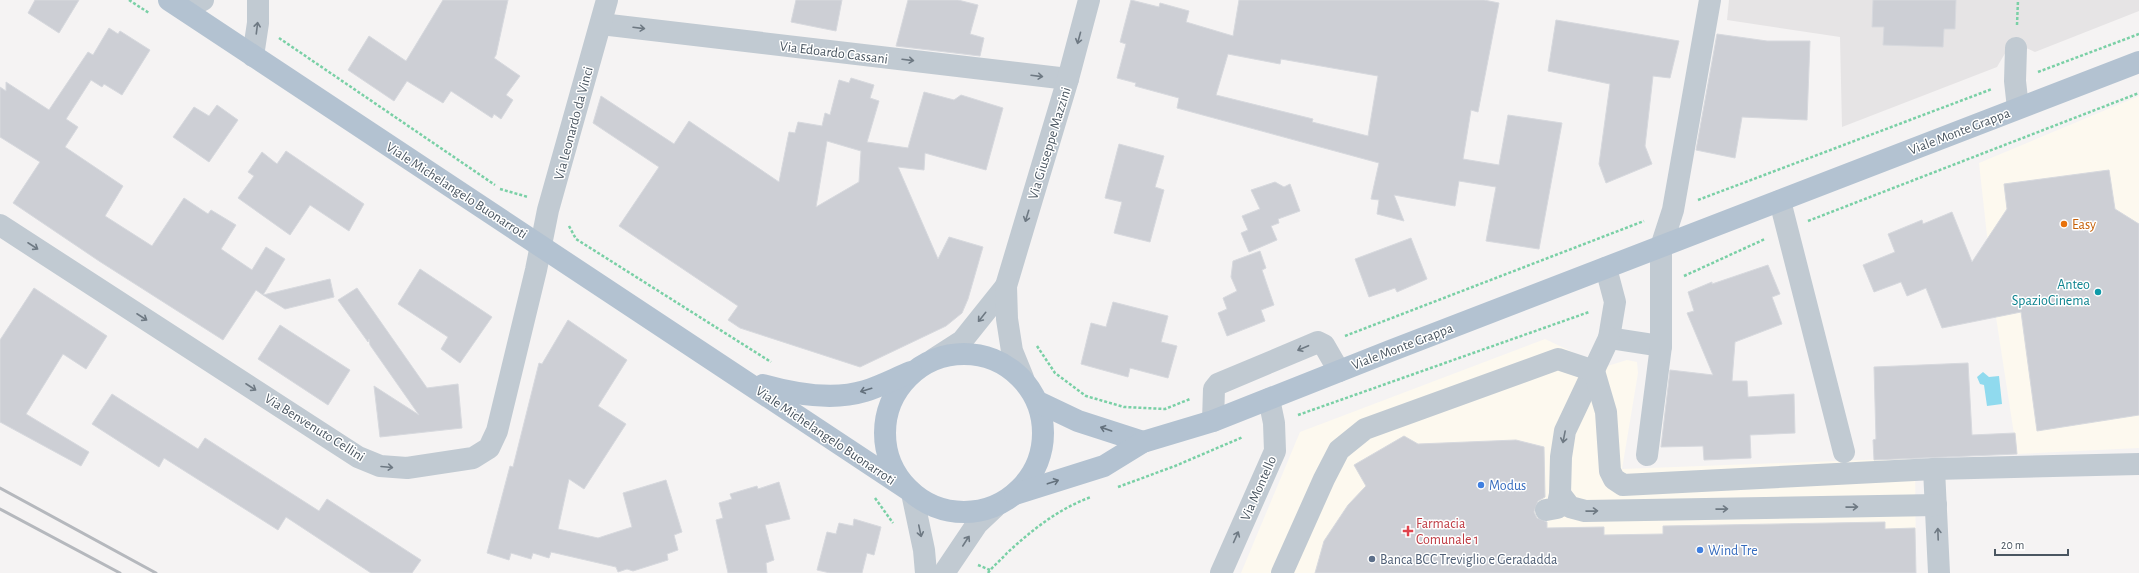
<svg xmlns="http://www.w3.org/2000/svg" width="2139" height="573" font-family="'Alegreya Sans',sans-serif">
<style>
.commercial{fill:#fdf9ef}
.education{fill:#e6e4e5}
.water{fill:#90daee}
.building{fill:#cdcfd5;stroke:#d7d9de;fill-rule:evenodd}
.lines{fill:none;stroke-linecap:round;stroke-linejoin:round}
.path{stroke:#7ad0a6;stroke-width:2.5;stroke-dasharray:3 2;stroke-linecap:butt}
.minor{stroke:#c1cad2;stroke-width:22}
.major{stroke:#b3c2d1;stroke-width:22}
.rail{stroke:#b5b8bd;stroke-width:3}
.oneway{stroke:#6e7983}
.oneway2{stroke:#64717d}
.food-dot{fill:#e8710a;stroke:#fff;stroke-width:1.5}
.culture-dot{fill:#0f9aa8;stroke:#fff;stroke-width:1.5}
.shop-dot{fill:#3f7fe0;stroke:#fff;stroke-width:1.5}
.health-dot{fill:#e0444e;stroke:#fff;stroke-width:1.5}
.service-dot{fill:#5c6f8a;stroke:#fff;stroke-width:1.5}
.labels{text-anchor:middle;stroke-width:3;stroke-linejoin:round;paint-order:stroke}
.street-label{font-size:14px;fill:#4a5661;stroke:#fff}
.food-label{font-size:14px;fill:#c56008;stroke:#fff;text-anchor:start}
.culture-label{font-size:14px;fill:#0d838f;stroke:#fff;text-anchor:end}
.shop-label{font-size:14px;fill:#366cbe;stroke:#fff;text-anchor:start}
.health-label{font-size:14px;fill:#be3a42;stroke:#fff;text-anchor:start}
.service-label{font-size:14px;fill:#4e5e75;stroke:#fff;text-anchor:start}
</style>
<rect width="100%" height="100%" fill="#f5f3f3"/>
<g class="commercial">
<polygon points="2139,96 2139,448 2017,454 1996,317 1979,163"/>
<polygon points="1545,339 1604,367 1627,360 1637,362 1638,373 1622,469 1915,458 1916,573 1241,573 1300,432"/>
</g>
<polygon class="education" points="1729,0 2139,0 2139,11 2035,52 2024,47 2007,50 1997,67 1842,127 1840,37 1727,20"/>
<polygon class="water" points="1983,372 1989,377 1999,376 2002,404 1987,406 1984,385 1980,384 1977,377"/>
<g class="building">
<polygon points="35,0 79,0 59,33 28,13"/>
<polygon points="443,0 508,0 496,55 494,58 520,76 506,95 513,100 501,119 494,114 492,118 451,91 443,103 407,81 394,101 348,70 369,36 406,61"/>
<polygon points="796,0 842,0 836,31 791,22"/>
<polygon points="908,0 958,0 978,5 970,34 984,38 980,56 896,46"/>
<path d="M 1131,0 L 1159,7 L 1160,3 L 1189,11 L 1186,22 L 1233,36 L 1239,0 L 1484,0 L 1499,3 L 1478,112 L 1471,110 L 1463,159 L 1499,165 L 1508,115 L 1562,123 L 1539,249 L 1486,241 L 1496,187 L 1459,181 L 1455,206 L 1394,195 L 1404,221 L 1377,214 L 1379,200 L 1371,199 L 1379,163 L 1177,108 L 1179,98 L 1135,86 L 1136,83 L 1117,78 L 1126,44 L 1120,42 ZM 1228,54 L 1280,64 L 1281,59 L 1378,76 L 1368,136 L 1312,122 L 1313,119 L 1216,95 Z"/>
<polygon points="1873,0 1956,0 1955,29 1944,29 1943,47 1883,45 1884,27 1872,27"/>
<polygon points="1556,20 1679,41 1670,78 1653,76 1645,146 1652,164 1606,183 1599,164 1610,84 1548,71"/>
<polygon points="109,28 118,34 120,31 150,50 122,95 104,84 102,87 91,80 66,119 78,127 65,147 123,186 105,216 152,246 184,198 208,214 211,210 236,225 221,249 252,270 266,247 285,259 263,295 256,290 223,340 99,261 13,203 40,162 0,137 0,87 6,91 6,82 49,110 88,52 93,55"/>
<polygon points="1717,34 1767,41 1810,41 1807,120 1742,117 1735,158 1696,150"/>
<path d="M 851,78 L 874,85 L 870,98 L 879,101 L 867,142 L 908,148 L 924,92 L 954,100 L 961,95 L 1003,108 L 986,170 L 925,153 L 924,170 L 898,167 L 938,259 L 949,237 L 983,247 L 968,299 L 962,313 L 946,326 L 860,367 L 740,328 L 728,320 L 738,306 L 619,226 L 659,167 L 593,123 L 601,96 L 674,144 L 689,121 L 779,182 L 789,132 L 795,133 L 798,122 L 822,126 L 825,113 L 830,115 L 839,80 L 849,83 ZM 827,141 L 861,151 L 859,182 L 816,207 Z"/>
<polygon points="217,105 238,120 209,162 173,137 194,107 209,116"/>
<polygon points="1119,144 1164,156 1155,187 1164,190 1150,242 1114,233 1122,202 1105,198"/>
<polygon points="286,151 364,204 349,231 310,205 290,235 238,198 254,176 248,172 262,152 277,164"/>
<polygon points="2109,170 2115,209 2139,224 2139,415 2037,431 2021,312 1942,328 1926,288 1907,296 1901,282 1874,292 1863,265 1895,252 1888,234 1922,220 1923,224 1952,212 1972,262 2007,209 2004,184"/>
<polygon points="1275,182 1284,187 1290,184 1300,211 1278,219 1279,223 1271,226 1277,240 1249,252 1241,233 1248,230 1242,216 1260,209 1251,190"/>
<polygon points="1411,238 1427,279 1397,292 1395,288 1369,297 1355,259"/>
<polygon points="1260,251 1266,268 1262,270 1274,305 1261,310 1265,321 1227,336 1218,313 1227,309 1223,298 1237,291 1231,277 1233,261"/>
<polygon points="1768,265 1780,294 1772,297 1782,324 1735,342 1732,381 1747,381 1748,397 1794,394 1795,433 1750,435 1751,458 1704,460 1703,446 1661,447 1670,370 1713,375 1687,313 1694,311 1688,292 1712,282 1712,284"/>
<polygon points="420,269 492,317 460,363 441,349 448,337 398,304"/>
<polygon points="330,279 334,297 285,309 263,295"/>
<polygon points="34,288 107,336 86,369 63,354 26,414 89,452 81,466 0,422 0,340"/>
<polygon points="357,288 427,388 458,384 462,428 380,437 374,386 419,415 370,345 369,339 368,342 338,300"/>
<polygon points="1113,302 1168,316 1161,342 1177,346 1168,378 1130,368 1128,377 1081,364 1091,323 1106,327"/>
<polygon points="568,320 627,360 598,406 626,424 584,489 569,479 558,529 598,538 632,527 623,493 666,480 682,532 674,535 678,550 667,554 668,560 633,571 627,569 618,572 616,567 551,552 549,558 533,553 531,559 511,553 509,560 487,553 510,466 513,467 539,363 542,364"/>
<polygon points="280,325 350,370 328,405 258,359"/>
<polygon points="1968,363 1972,435 2015,433 2017,454 1874,460 1873,440 1876,439 1874,367"/>
<polygon points="112,394 198,449 205,438 319,511 327,499 421,560 412,573 371,573 286,517 278,530 164,458 159,467 92,424"/>
<polygon points="1404,436 1418,444 1516,440 1544,447 1545,497 1538,501 1534,512 1537,518 1547,522 1547,528 1604,527 1604,535 1663,534 1663,526 1885,522 1885,529 1915,528 1916,573 1315,573 1324,541 1348,505 1366,486 1354,465"/>
<polygon points="779,482 790,519 765,525 774,560 766,563 767,573 728,573 716,520 723,518 719,503 732,499 730,494 757,486 758,489"/>
<polygon points="854,519 881,527 874,555 867,553 862,573 830,573 817,570 827,532 836,534 839,523 853,526"/>
</g>
<g class="lines">
<g class="path">
<polyline points="129,0 149,13"/>
<polyline points="2017,25 2018,0"/>
<polyline points="279,38 495,185"/>
<polyline points="2038,72 2139,34"/>
<polyline points="500,189 528,197"/>
<polyline points="1698,200 1992,89"/>
<polyline points="1808,221 2139,93"/>
<polyline points="569,226 576,239 771,362"/>
<polyline points="1684,276 1765,239"/>
<polyline points="1345,336 1644,221"/>
<polyline points="1037,346 1055,373 1086,396 1124,407 1165,409 1190,399"/>
<polyline points="1298,415 1589,312"/>
<polyline points="1118,487 1175,466 1243,437"/>
<polyline points="875,498 893,523"/>
<polyline points="978,565 990,570"/>
<path d="M 988,573 C 993,566 1001,560 1007,553 C 1032,530 1058,509 1091,497"/>
</g>
<g class="minor">
<polyline points="185,10 203,0"/>
<polyline points="601,24 1068,79"/>
<polyline points="2016,48 2015,81 2018,108"/>
<polyline points="253,56 258,23 258,0"/>
<polyline points="1780,201 1844,452"/>
<polyline points="0,225 358,457 380,466 407,468 473,458 489,448 497,431 536,270 548,210 607,0"/>
<polyline points="1606,268 1615,302 1609,338 1661,346"/>
<polyline points="934,359 962,341 1006,286"/>
<polyline points="1023,378 1012,351 1007,319 1006,286 1068,79 1089,0"/>
<polyline points="1213,421 1214,389 1218,384 1318,342 1324,345 1339,371"/>
<polyline points="1647,455 1661,346 1661,247 1673,210 1710,0"/>
<polyline points="1934,469 1939,573"/>
<polyline points="912,493 924,550 926,573"/>
<polyline points="1560,494 1570,507 1585,511 1936,505"/>
<polyline points="1546,510 1557,508 1560,494 1561,457 1565,431 1609,338"/>
<polyline points="944,573 977,524 995,507"/>
<polyline points="1221,573 1275,451 1274,423 1269,399"/>
<polyline points="1282,573 1324,479 1339,450 1365,429 1558,359 1594,371 1606,412 1610,471 1614,479 1623,485 1934,469 2139,464"/>
</g>
<g class="major">
<polyline points="169,0 909,490"/>
<circle cx="964" cy="433" r="79"/>
<path d="M 763,385 C 795,394 832,401 865,391 C 881,386 896,378 911,372"/>
<polyline points="1038,402 1078,421 1143,442"/>
<polyline points="1015,494 1104,466 1143,442 1213,421 1390,351 2139,62"/>
</g>
<g class="rail">
<polyline points="0,488 156,573"/>
<polyline points="0,509 120,573"/>
</g>
</g>
<defs><path id="oneway-shaft" d="M-6 0H5M1.5-3L5.5 0L1.5 3" fill="none" stroke-width="1.6" stroke-linecap="round" stroke-linejoin="round"/></defs>
<g class="oneway">
<use href="#oneway-shaft" transform="translate(257 28) rotate(-83)"/>
<use href="#oneway-shaft" transform="translate(639 28) rotate(7)"/>
<use href="#oneway-shaft" transform="translate(1079 38) rotate(105)"/>
<use href="#oneway-shaft" transform="translate(908 60) rotate(7)"/>
<use href="#oneway-shaft" transform="translate(1037 76) rotate(7)"/>
<use href="#oneway-shaft" transform="translate(1027 216) rotate(107)"/>
<use href="#oneway-shaft" transform="translate(33 246) rotate(33)"/>
<use href="#oneway-shaft" transform="translate(142 317) rotate(33)"/>
<use href="#oneway-shaft" transform="translate(982 317) rotate(129)"/>
<use href="#oneway-shaft" transform="translate(1303 348) rotate(157)"/>
<use href="#oneway-shaft" transform="translate(251 387) rotate(33)"/>
<use href="#oneway-shaft" transform="translate(1564 437) rotate(101)"/>
<use href="#oneway-shaft" transform="translate(387 467) rotate(5)"/>
<use href="#oneway-shaft" transform="translate(1852 507) rotate(-1)"/>
<use href="#oneway-shaft" transform="translate(1722 509) rotate(-1)"/>
<use href="#oneway-shaft" transform="translate(1592 511) rotate(-1)"/>
<use href="#oneway-shaft" transform="translate(920 531) rotate(78)"/>
<use href="#oneway-shaft" transform="translate(1938 534) rotate(-92)"/>
<use href="#oneway-shaft" transform="translate(1236 537) rotate(-66)"/>
<use href="#oneway-shaft" transform="translate(966 541) rotate(-57)"/>
</g>
<g class="oneway2">
<use href="#oneway-shaft" transform="translate(866 390) rotate(163)"/>
<use href="#oneway-shaft" transform="translate(1106 429) rotate(-161)"/>
<use href="#oneway-shaft" transform="translate(1053 482) rotate(-18)"/>
</g>
<circle class="food-dot" cx="2064" cy="224" r="4"/>
<circle class="culture-dot" cx="2098" cy="292" r="4"/>
<g class="shop-dot">
<circle cx="1481" cy="485" r="4"/>
<circle cx="1700" cy="550" r="4"/>
</g>
<path class="health-dot" d="M1406 525h4v4h4v4h-4v4h-4v-4h-4v-4h4z"/>
<circle class="service-dot" cx="1372" cy="559" r="4"/>
<g class="labels">
<g class="street-label">
<text transform="translate(834 52) rotate(7)" y="5">Via Edoardo Cassani</text>
<text transform="translate(573 123) rotate(-75)" y="5">Via Leonardo da Vinci</text>
<text transform="translate(1959 131) rotate(-21)" y="5">Viale Monte Grappa</text>
<text transform="translate(1049 143) rotate(-73)" y="5">Via Giuseppe Mazzini</text>
<text transform="translate(457 190) rotate(33)" y="5">Viale Michelangelo Buonarroti</text>
<text transform="translate(1402 346) rotate(-21)" y="5">Viale Monte Grappa</text>
<text transform="translate(315 427) rotate(32)" y="5">Via Benvenuto Cellini</text>
<text transform="translate(826 435) rotate(34)" y="5">Viale Michelangelo Buonarroti</text>
<text transform="translate(1258 488) rotate(-66)" y="5">Via Montello</text>
</g>
<g class="food-label">
<text x="2072" y="229">Easy</text>
</g>
<g class="culture-label">
<text x="2090" y="289">Anteo<tspan x="2090" dy="16">SpazioCinema</tspan></text>
</g>
<g class="shop-label">
<text x="1489" y="490">Modus</text>
<text x="1708" y="555">Wind Tre</text>
</g>
<g class="health-label">
<text x="1416" y="528">Farmacia<tspan x="1416" dy="16">Comunale 1</tspan></text>
</g>
<g class="service-label">
<text x="1380" y="564">Banca BCC Treviglio e Geradadda</text>
</g>
</g>
<path d="M1995 549v6h73v-6" fill="none" stroke="#4a5661" stroke-width="2"/>
<text x="2001" y="549" font-size="12" fill="#4a5661" stroke="#ffffff" stroke-width="3" paint-order="stroke">20 m</text>
</svg>
